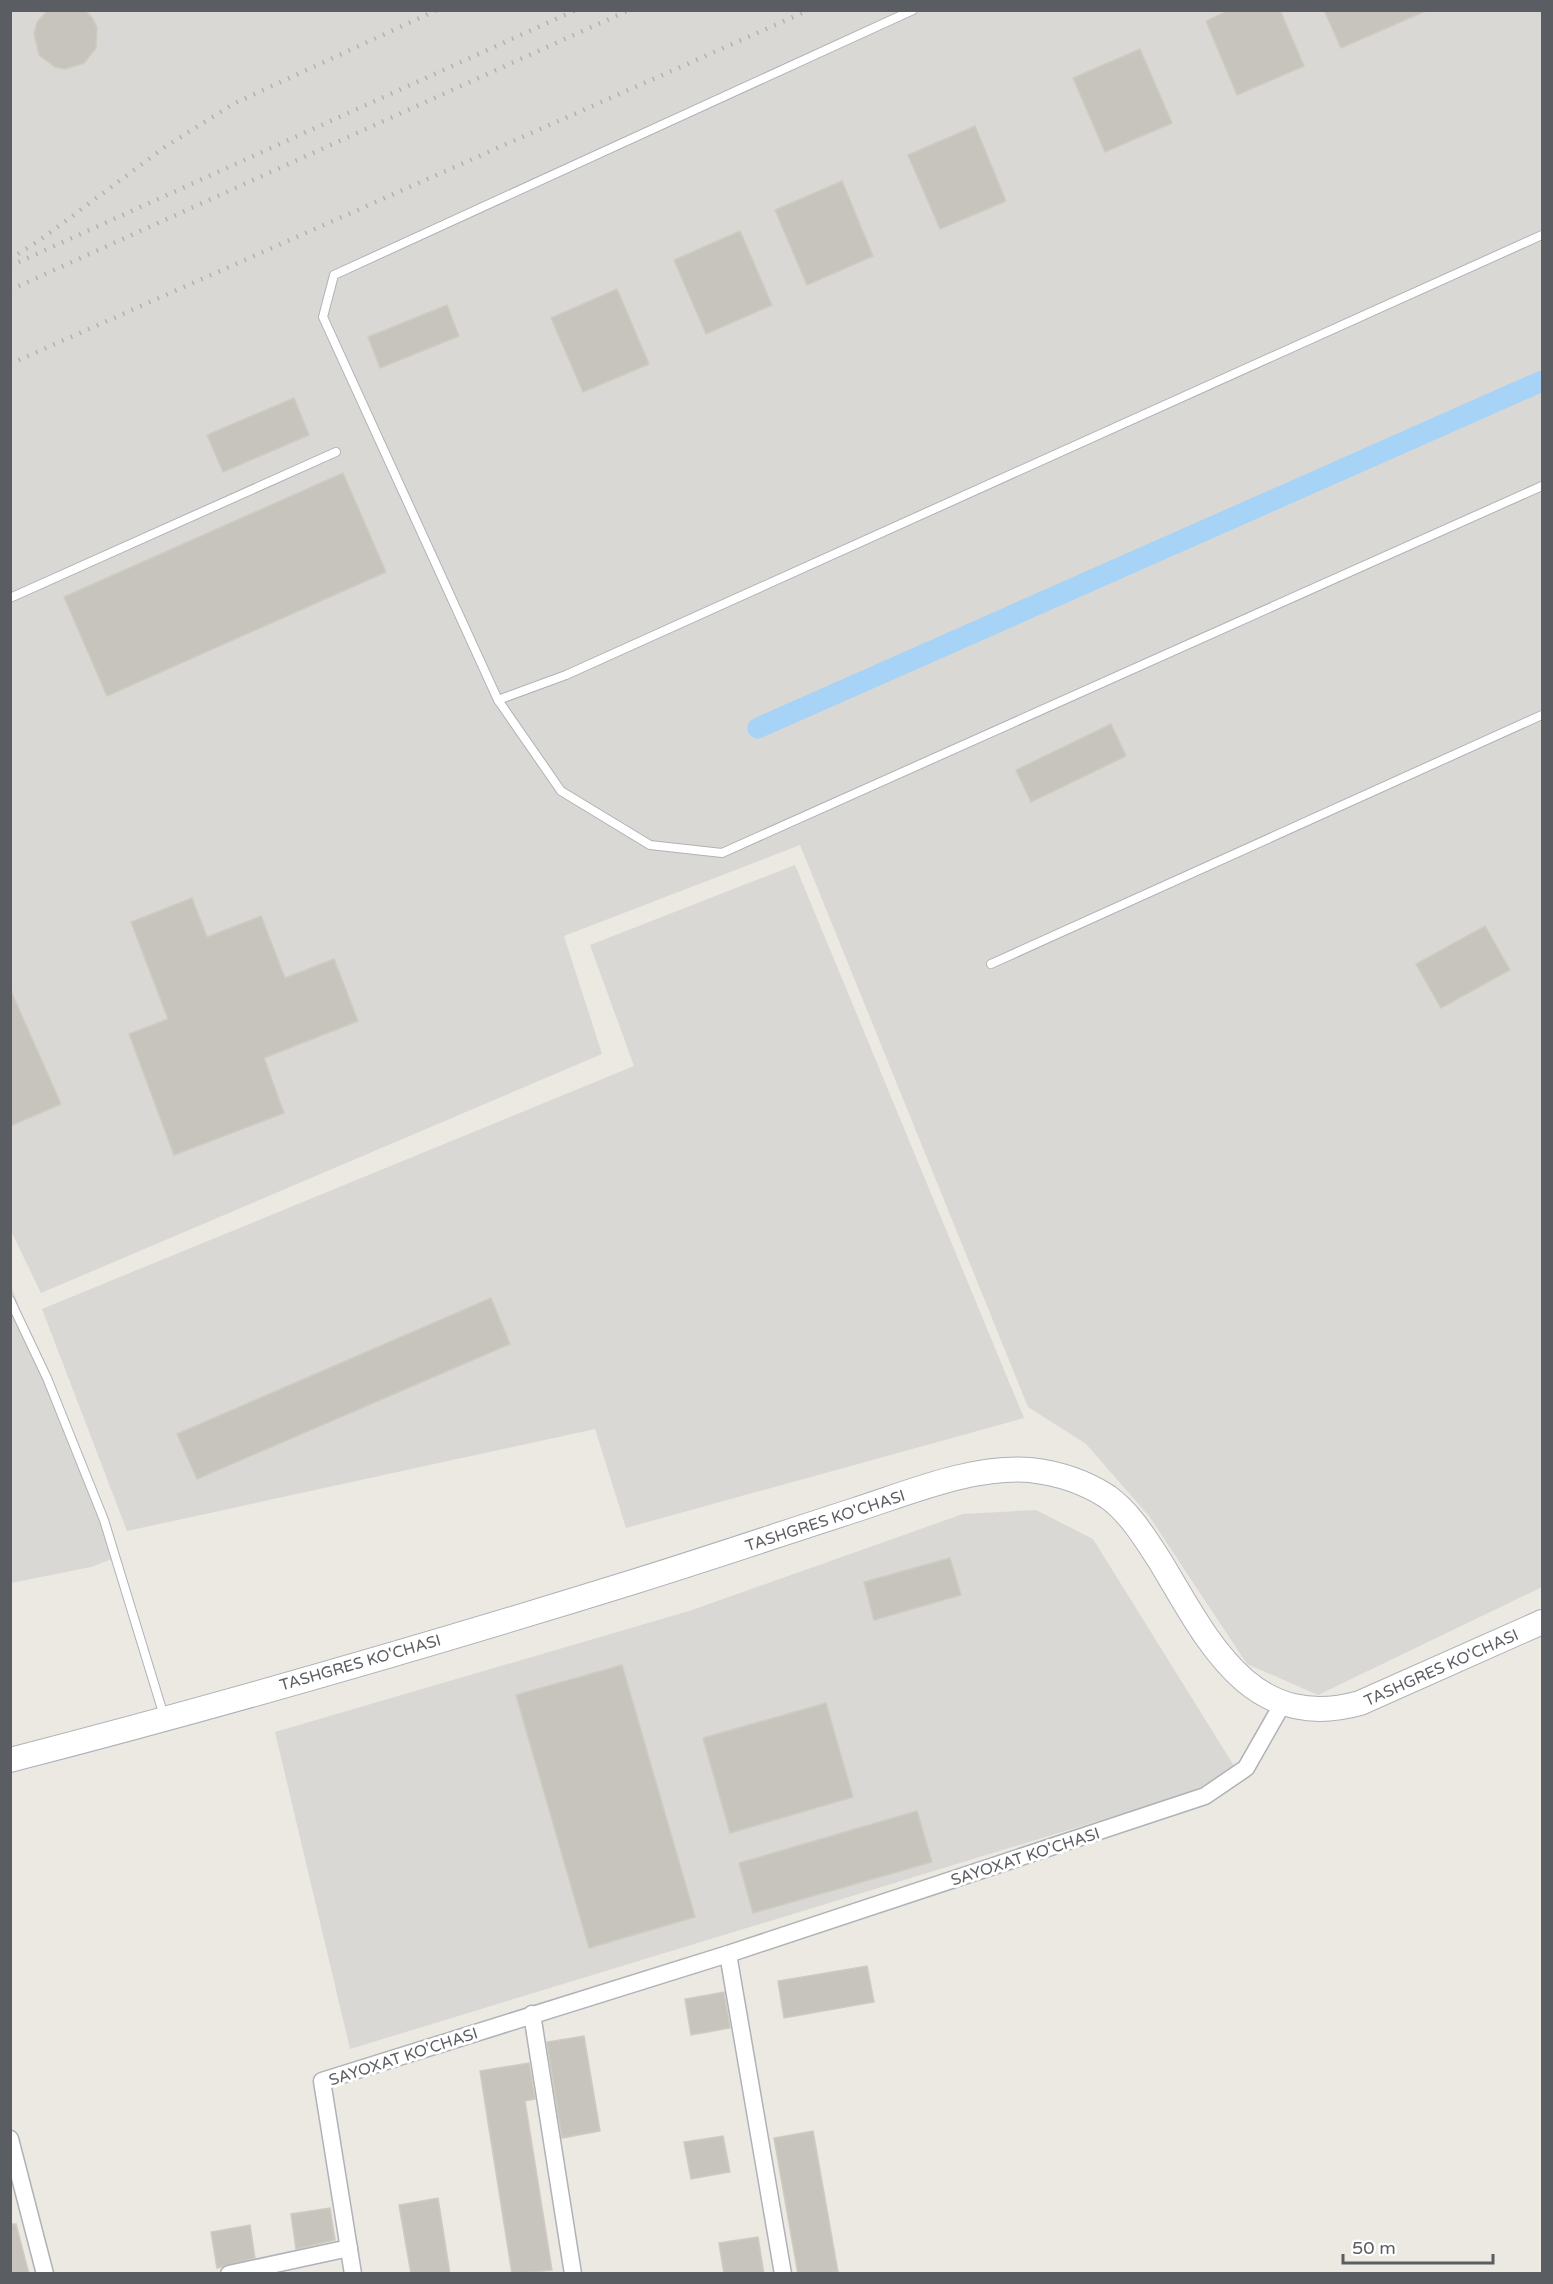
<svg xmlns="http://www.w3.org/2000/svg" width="1553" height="2284" font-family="'Varela Round',sans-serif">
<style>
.industrial{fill:#dad8d4}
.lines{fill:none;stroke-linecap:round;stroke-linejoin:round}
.canal{stroke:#a7d3f6;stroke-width:21}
.building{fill:#c7c4be;stroke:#cfcbc1;stroke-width:1.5}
.service-casing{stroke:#afb2b6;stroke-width:10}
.minor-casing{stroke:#afb2b6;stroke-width:19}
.secondary-casing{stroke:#aeb1b6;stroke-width:26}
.service{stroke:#fff;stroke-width:8}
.minor{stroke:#fff;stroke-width:16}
.secondary{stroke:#fff;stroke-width:24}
.rail{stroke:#b0b1b1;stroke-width:4.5;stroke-dasharray:1.5 8;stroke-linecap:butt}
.labels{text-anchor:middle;stroke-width:6;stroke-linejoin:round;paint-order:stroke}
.street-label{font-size:16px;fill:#5a5d61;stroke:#fff}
</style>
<rect width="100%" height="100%" fill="#ebe9e2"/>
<g class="industrial">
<polygon points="10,11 1542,11 1542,1587 1318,1695 1247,1664 1149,1516 1086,1444 1028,1407 800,845 564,936 602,1054 41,1293 10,1229"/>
<polygon points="795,865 1024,1418 626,1528 595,1429 127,1531 42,1309 634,1066 590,945"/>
<polygon points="10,1283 114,1558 91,1567 11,1583"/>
<polygon points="1036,1510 1093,1539 1236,1769 1193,1792 350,2049 275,1732 689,1611 963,1514"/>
</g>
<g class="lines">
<polyline class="canal" points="758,728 1542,381"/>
</g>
<g class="building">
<polygon points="48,10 85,10 93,19 97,28 96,48 84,63 65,69 55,67 39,55 34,33 37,22"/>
<polygon points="1229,10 1280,10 1304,66 1237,95 1206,21"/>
<polygon points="1324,10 1428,10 1341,48"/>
<polygon points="1140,49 1172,123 1105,152 1073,78"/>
<polygon points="975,126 1006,201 940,229 908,155"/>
<polygon points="842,181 873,256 807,285 775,210"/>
<polygon points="740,231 772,305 706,334 674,260"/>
<polygon points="617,289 649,364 583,392 551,318"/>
<polygon points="447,305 459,336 380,368 368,337"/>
<polygon points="294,398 309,435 223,472 207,435"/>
<polygon points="343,473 386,572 107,696 64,597"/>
<polygon points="1111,724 1126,756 1031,802 1016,770"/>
<polygon points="192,898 207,937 261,916 285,978 334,959 358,1021 264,1058 284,1113 174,1155 129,1034 168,1019 131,922"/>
<polygon points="1485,926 1510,970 1441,1008 1416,964"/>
<polygon points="10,989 61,1104 10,1126"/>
<polygon points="491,1298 510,1344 197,1479 177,1434"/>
<polygon points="950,1558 961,1595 874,1620 864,1582"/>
<polygon points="622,1665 695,1917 589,1948 516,1695"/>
<polygon points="826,1703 853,1797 730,1833 703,1738"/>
<polygon points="917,1811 932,1862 753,1913 739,1863"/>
<polygon points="867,1966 874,2002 784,2018 778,1981"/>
<polygon points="724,1992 730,2028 691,2035 685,1999"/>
<polygon points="584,2036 600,2131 562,2138 547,2042"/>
<polygon points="529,2063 535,2099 525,2101 552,2270 512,2274 480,2071"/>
<polygon points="813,2131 838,2272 798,2274 774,2138"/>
<polygon points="723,2136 730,2172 691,2179 684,2142"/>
<polygon points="438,2198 450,2274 411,2274 399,2205"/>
<polygon points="330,2208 335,2240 296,2249 291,2214"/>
<polygon points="10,2224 16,2224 29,2274 10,2274"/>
<polygon points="250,2225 255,2258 217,2268 211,2232"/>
<polygon points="758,2237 764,2274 724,2274 719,2243"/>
</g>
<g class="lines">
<defs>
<g id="service">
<polyline points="913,10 334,275 323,317 498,700 561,791 650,845 722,853 1542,486"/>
<polyline points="10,598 336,452"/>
<polyline points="498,700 566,675 1542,235"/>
<polyline points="991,964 1542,715"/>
<polyline points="10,1300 47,1378 104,1520 164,1716"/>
</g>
<g id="minor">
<polyline points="728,1954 783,2274"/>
<polyline points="532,2014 573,2274"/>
<polyline points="10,2139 45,2274"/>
<polyline points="229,2274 349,2248"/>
<polyline points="353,2274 322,2081 728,1954 1205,1796 1246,1768 1283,1703"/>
</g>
<path id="secondary" d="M 10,1760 C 219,1706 427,1646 633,1582 C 707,1559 781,1534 855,1510 C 911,1492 971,1466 1030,1470 C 1057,1473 1085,1482 1108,1497 C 1130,1513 1145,1538 1160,1561 C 1207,1639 1250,1734 1360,1703 L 1542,1622"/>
</defs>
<use href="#service" class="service-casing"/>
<use href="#minor" class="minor-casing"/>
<use href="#secondary" class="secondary-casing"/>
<use href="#service" class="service"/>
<use href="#minor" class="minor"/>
<use href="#secondary" class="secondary"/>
<g class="rail">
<polyline points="10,259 40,240 165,147 233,104 437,10"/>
<polyline points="10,266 576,10"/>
<polyline points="10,290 629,10"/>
<polyline points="10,364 809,10"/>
</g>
</g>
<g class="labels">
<g class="street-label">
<text transform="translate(825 1520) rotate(-18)" y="6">TASHGRES KO'CHASI</text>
<text transform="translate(360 1662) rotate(-16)" y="6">TASHGRES KO'CHASI</text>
<text transform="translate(1441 1667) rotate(-24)" y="6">TASHGRES KO'CHASI</text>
<text transform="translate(1025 1856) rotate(-18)" y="6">SAYOXAT KO'CHASI</text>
<text transform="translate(403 2056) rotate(-18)" y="6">SAYOXAT KO'CHASI</text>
</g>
</g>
<rect width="1553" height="2284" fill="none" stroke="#5a5d61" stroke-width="24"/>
<path d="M1343 2254v9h150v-9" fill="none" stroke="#5a5d61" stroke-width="3"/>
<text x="1352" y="2254" font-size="18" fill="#5a5d61" stroke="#ffffff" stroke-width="4.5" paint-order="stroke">50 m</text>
</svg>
